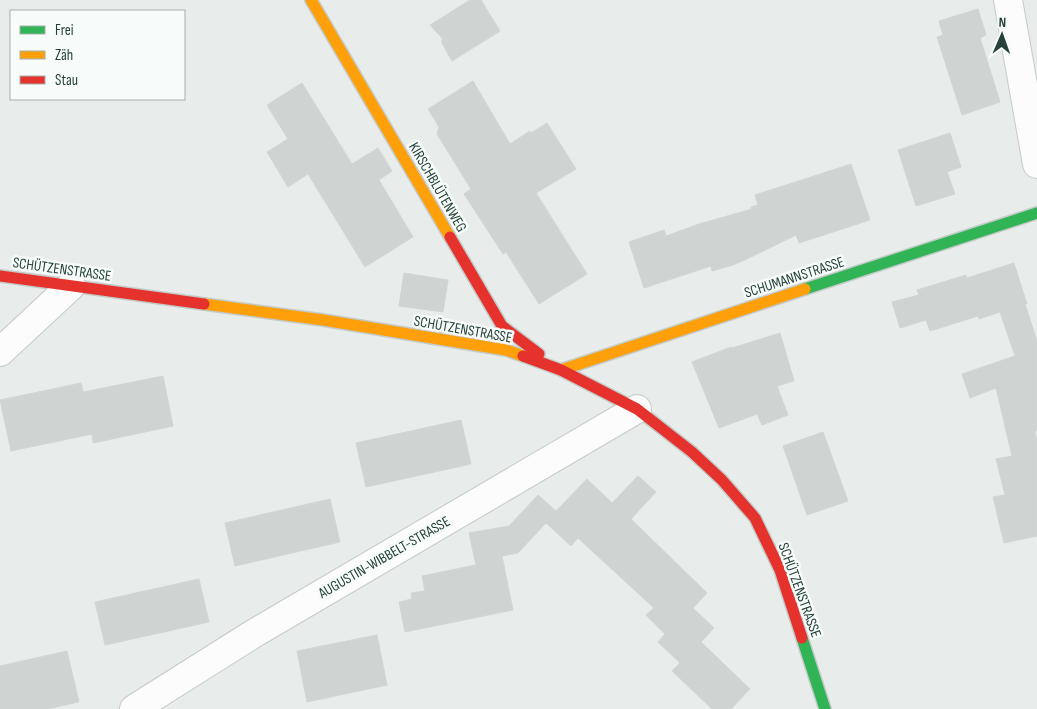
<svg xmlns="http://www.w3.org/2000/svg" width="1037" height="709" font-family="'Sofia Sans Condensed',sans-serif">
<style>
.building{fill:#cfd4d2;stroke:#d1d6d4}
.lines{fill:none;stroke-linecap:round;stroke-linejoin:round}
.street-casing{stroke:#c5cac8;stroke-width:30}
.fast-casing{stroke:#c3cbc8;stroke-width:14}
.slow-casing{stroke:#c3cbc8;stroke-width:14}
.jam-casing{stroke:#c3cbc8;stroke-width:14}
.street{stroke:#fcfcfc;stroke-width:28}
.fast{stroke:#30b455;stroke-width:11}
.slow{stroke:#ff9f0a;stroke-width:11}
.jam{stroke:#e5322d;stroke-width:11}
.labels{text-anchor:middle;stroke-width:5;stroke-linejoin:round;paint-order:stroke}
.street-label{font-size:15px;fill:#24423a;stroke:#f7fbf9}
</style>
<rect width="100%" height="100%" fill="#e8edeb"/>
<g class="building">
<polygon points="470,0 481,0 500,31 452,61 442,43 442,38 430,25"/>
<polygon points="978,9 986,35 980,38 1000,102 962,115 937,37 943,35 939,21"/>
<polygon points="473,81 510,144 530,131 531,133 547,123 576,169 536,193 587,274 539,304 506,252 503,254 464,194 471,189 437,134 439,127 428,109"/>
<polygon points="302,83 352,164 378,148 392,171 379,180 413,237 365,267 308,174 288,187 267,152 288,139 267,105"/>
<polygon points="950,133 961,167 947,172 955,194 916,206 898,150"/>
<polygon points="851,164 870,220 799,243 796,235 747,259 733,265 712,271 711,266 644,288 629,242 664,230 666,236 699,224 752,209 751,207 758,205 755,195"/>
<polygon points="1014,263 1027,304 1025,304 1037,341 1037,429 1035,432 1037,441 1037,536 1004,543 993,497 1005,495 996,459 1012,456 996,388 970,398 962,374 1015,356 1000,312 979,319 978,316 930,331 926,320 900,328 892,302 919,295 917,290 966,275 967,278"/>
<polygon points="404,273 448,280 443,312 399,306"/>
<polygon points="780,333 794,381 777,386 788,415 762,425 757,414 719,428 692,362 731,347 732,348"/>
<polygon points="163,376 173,426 93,443 92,434 11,451 0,400 81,383 83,392"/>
<polygon points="461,420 471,464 366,487 356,443"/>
<polygon points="823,432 848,501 807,515 783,446"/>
<polygon points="638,476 656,492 631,519 707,593 693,608 714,628 701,642 750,689 731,709 712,709 672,671 680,663 658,642 665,634 646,615 654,608 578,538 571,546 546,523 518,553 502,556 513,610 405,632 399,602 412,599 411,593 425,591 422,576 476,565 469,533 509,526 538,495 556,511 587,479 612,503"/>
<polygon points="330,499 340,542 235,566 225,523"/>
<polygon points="199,579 209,622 105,645 95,602"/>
<polygon points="377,635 387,685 307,702 297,651"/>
<polygon points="67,651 79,702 47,709 0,709 0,666"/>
</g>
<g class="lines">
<defs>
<g id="street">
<polyline points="1008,0 1037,164"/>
<polyline points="0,352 71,286"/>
<polyline points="134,709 253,634 637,409"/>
</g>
<g id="fast">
<polyline points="805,289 1037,213"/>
<polyline points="802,638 825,709"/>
</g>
<g id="slow">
<polyline points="311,0 450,237"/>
<polyline points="204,304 323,320 506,350 523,356"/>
<polyline points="561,370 805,289"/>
</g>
<g id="jam">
<polyline points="450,237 502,326 539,354"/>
<polyline points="0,276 204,304"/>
<polyline points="523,356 561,370 637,409 692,452 722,480 755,518 780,570 802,638"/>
</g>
</defs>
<use href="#street" class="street-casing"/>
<use href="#fast" class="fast-casing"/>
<use href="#slow" class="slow-casing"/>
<use href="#jam" class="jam-casing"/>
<use href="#street" class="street"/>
<use href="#fast" class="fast"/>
<use href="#slow" class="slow"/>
<use href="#jam" class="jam"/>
</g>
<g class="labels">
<g class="street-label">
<text transform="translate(438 187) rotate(60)" y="5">KIRSCHBLÜTENWEG</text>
<text transform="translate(62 269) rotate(8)" y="5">SCHÜTZENSTRASSE</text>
<text transform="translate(794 277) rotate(-18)" y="5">SCHUMANNSTRASSE</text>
<text transform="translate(463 329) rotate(10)" y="5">SCHÜTZENSTRASSE</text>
<text transform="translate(384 557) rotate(-30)" y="5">AUGUSTIN-WIBBELT-STRASSE</text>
<text transform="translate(800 590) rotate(70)" y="5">SCHÜTZENSTRASSE</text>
</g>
</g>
<rect x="10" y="10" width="175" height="90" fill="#f7fbf9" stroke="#a3b1ad"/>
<rect x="20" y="26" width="25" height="8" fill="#30b455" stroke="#a3b1ad"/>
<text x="55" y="35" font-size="15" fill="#24423a">Frei</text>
<rect x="20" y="51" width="25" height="8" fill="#ff9f0a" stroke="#a3b1ad"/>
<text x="55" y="60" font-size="15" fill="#24423a">Zäh</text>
<rect x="20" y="76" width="25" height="8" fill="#e5322d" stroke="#a3b1ad"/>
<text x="55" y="85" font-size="15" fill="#24423a">Stau</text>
<g transform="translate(1002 35) rotate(2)" stroke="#f7fbf9" stroke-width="4" paint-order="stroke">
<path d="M0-4L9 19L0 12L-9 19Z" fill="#24423a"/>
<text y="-8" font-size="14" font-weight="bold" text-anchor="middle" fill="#24423a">N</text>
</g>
</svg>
